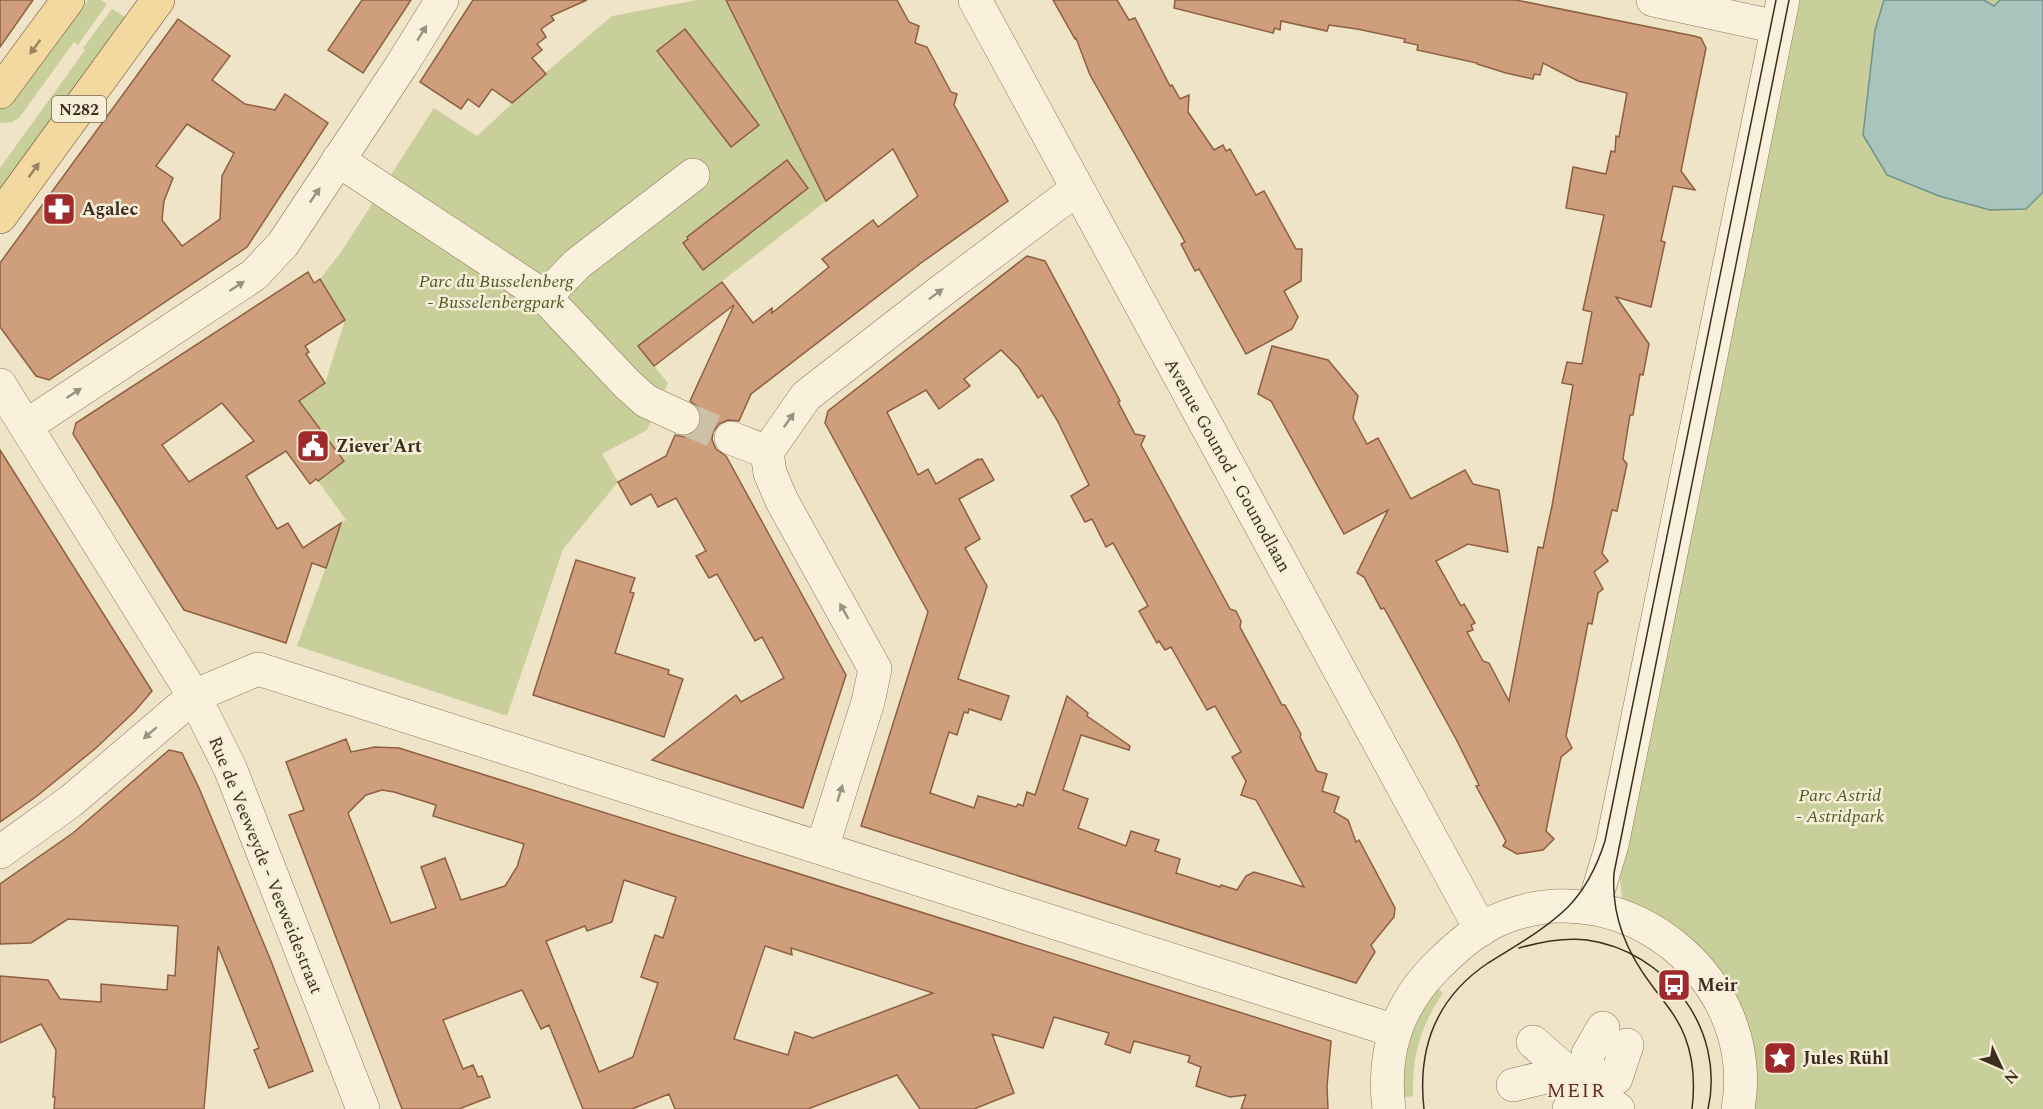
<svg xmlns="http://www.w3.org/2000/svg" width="2043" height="1109" font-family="Spectral,serif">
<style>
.green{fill:#c9cf9b}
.water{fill:#a9c4bc;stroke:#6f938a;stroke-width:1.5}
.building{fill:#cf9f7d;stroke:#8d5f41;stroke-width:1.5;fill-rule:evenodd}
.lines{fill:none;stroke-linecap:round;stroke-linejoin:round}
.minor-tunnel{stroke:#ccc0a6;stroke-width:33;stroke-dasharray:33 16;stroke-linecap:butt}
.minor-casing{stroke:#8d765c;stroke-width:34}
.major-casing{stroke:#5b4430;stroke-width:34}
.minor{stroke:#faf1dc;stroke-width:33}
.major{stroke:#f3d9a0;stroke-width:33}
.tram{stroke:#3d2e20;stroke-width:1.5}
.oneway{fill:#9c907e}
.oneway2{fill:#988460}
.labels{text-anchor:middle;stroke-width:5;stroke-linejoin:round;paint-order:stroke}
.shield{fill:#f7eed8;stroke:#756857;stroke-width:1.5}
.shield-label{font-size:16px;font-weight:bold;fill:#3d2e20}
.poi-label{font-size:18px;font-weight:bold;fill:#3d2e20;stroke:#f7eed8;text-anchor:start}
.park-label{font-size:18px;font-style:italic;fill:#4d5a26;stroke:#f7eed8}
.street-label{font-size:18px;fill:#3d2e20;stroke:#f7eed8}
.neighbourhood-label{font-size:20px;letter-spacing:1.5px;fill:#6b2e1e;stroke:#f7eed8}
</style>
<rect width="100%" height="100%" fill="#f0e4c8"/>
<g class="green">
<polygon points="88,0 101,0 107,4 78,45 74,42 19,118 12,122 0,123 0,103 5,99 17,98"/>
<polygon points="697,0 726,0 826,201 638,346 668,383 647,430 602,454 618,482 563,549 507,716 297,646 337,537 326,533 346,520 318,481 343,461 299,401 325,383 345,320 320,279 341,252 434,108 477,136 545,73 612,16"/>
<polygon points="1796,0 2043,0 2043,1109 1754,1109 1749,1046 1622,898 1620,879 1622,862"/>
<polygon points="112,9 125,17 0,202 0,168 85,50 83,48"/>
<path d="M 1436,987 L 1443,993 C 1420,1027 1412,1056 1413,1096 L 1402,1098 L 1400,1078 L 1408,1033 Z"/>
</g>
<polygon class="water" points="1884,0 1984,0 1994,6 2000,0 2043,0 2043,192 2026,209 1990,210 1939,196 1887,175 1863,135 1875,30"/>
<g class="building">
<polygon points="0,0 33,0 0,47"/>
<polygon points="362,0 411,0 363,73 328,50"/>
<polygon points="473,0 587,0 551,16 554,20 541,29 546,37 537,44 542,50 532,58 546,74 512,103 492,89 479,107 468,99 461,109 420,82"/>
<polygon points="726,0 897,0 909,22 919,26 915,43 927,47 951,92 957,94 954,105 1008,201 921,263 751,394 739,421 728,420 719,424 713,432 712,440 716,449 726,456 846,675 803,808 652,760 736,695 741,702 784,678 762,637 755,641 717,574 709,578 696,556 706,551 676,498 658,507 651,494 631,505 618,482 666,456 675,435 685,437 694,433 700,426 702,416 698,407 690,401 734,305 654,366 638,346 722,282 753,323 772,308 772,313 829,267 822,259 873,220 878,227 918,196 893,149 826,201"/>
<polygon points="1053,0 1117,0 1129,20 1135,18 1170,86 1172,85 1180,99 1189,95 1188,112 1214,150 1223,145 1226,151 1230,149 1256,195 1264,191 1296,249 1302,249 1301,281 1284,291 1298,317 1292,329 1246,354 1199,269 1195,271 1181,244 1185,242 1090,75 1076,38 1075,39"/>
<polygon points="1175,0 1516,0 1694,36 1701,38 1706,48 1681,171 1695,190 1673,186 1661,241 1665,242 1651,307 1616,297 1649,344 1643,375 1640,374 1633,415 1630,415 1623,459 1627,464 1617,511 1612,510 1602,553 1608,561 1594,572 1603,589 1598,593 1592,624 1588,623 1577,680 1566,736 1572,748 1561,757 1546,831 1554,839 1543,850 1517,854 1503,846 1506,841 1476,786 1479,785 1456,739 1384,608 1381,609 1364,577 1357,573 1388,510 1344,534 1271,401 1258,394 1272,346 1328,360 1358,396 1353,418 1367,444 1378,438 1411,499 1465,470 1473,484 1499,490 1508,552 1468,544 1436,561 1461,606 1464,604 1475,623 1471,625 1473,630 1467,632 1483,661 1489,663 1509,701 1538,547 1543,548 1552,506 1573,385 1562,383 1567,362 1582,364 1592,312 1583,310 1604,215 1566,208 1573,167 1606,174 1611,151 1615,152 1616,136 1619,137 1627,93 1578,81 1543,63 1540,75 1534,74 1533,79 1506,73 1477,64 1477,63 1417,50 1418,45 1404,42 1405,39 1357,29 1329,25 1327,31 1281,21 1280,30 1275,28 1273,33 1174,8"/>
<path d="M 178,19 L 230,56 L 212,80 L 245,104 L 275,110 L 285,94 L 328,123 L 247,247 L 49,380 L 36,376 L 0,327 L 0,263 ZM 187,124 L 234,153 L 222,176 L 220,219 L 182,246 L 162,220 L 164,201 L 173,178 L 156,166 Z"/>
<polygon points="685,29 759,125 731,147 657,51"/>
<polygon points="787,160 808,188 703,270 683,243 688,239 687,237"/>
<path d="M 1027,256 L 1045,261 L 1120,401 L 1118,402 L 1135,434 L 1145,436 L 1141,445 L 1146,454 L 1230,609 L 1236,611 L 1241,621 L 1240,627 L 1282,705 L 1285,705 L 1301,734 L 1300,737 L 1317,771 L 1327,774 L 1322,791 L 1339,797 L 1334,812 L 1348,820 L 1356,842 L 1359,840 L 1395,908 L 1394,917 L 1371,945 L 1375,952 L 1356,983 L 861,826 L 928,612 L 825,423 L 828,411 ZM 1001,350 L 1019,368 L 1038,398 L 1042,395 L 1057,420 L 1089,485 L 1071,496 L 1085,522 L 1092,519 L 1106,547 L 1113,543 L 1148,606 L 1139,611 L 1157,643 L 1159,641 L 1165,650 L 1171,647 L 1207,710 L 1215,706 L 1241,752 L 1232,757 L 1246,781 L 1241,795 L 1256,800 L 1304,887 L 1254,872 L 1246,876 L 1237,890 L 1221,885 L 1220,887 L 1176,873 L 1180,859 L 1155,851 L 1159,840 L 1131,831 L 1126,846 L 1078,828 L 1088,799 L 1063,790 L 1081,735 L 1129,750 L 1130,746 L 1087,716 L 1088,713 L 1067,696 L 1035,795 L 1027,792 L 1023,806 L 1018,804 L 1016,807 L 978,796 L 974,808 L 930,793 L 949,732 L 957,735 L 964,712 L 968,713 L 969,709 L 1001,720 L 1009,696 L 958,679 L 987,586 L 965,548 L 980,539 L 959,499 L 994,480 L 982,459 L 979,460 L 978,459 L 936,484 L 928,469 L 918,475 L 887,412 L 926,390 L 939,409 L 970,386 L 964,379 Z"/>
<path d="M 308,272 L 314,283 L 320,279 L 345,320 L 305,346 L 309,352 L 306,354 L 325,383 L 299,401 L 344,461 L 318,481 L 316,479 L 310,484 L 286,451 L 246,476 L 277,529 L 288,523 L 303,548 L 341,523 L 326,568 L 312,563 L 286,643 L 184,610 L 73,434 L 76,423 ZM 222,403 L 254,441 L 189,482 L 162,445 Z"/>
<polygon points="0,450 152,691 135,711 96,748 37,796 0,822"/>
<polygon points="576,560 635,578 630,592 634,593 615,653 669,670 668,674 683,679 664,737 533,695"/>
<path d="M 346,739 L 351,752 L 375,747 L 399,748 L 1331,1041 L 1327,1086 L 1328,1109 L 1241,1109 L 1246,1095 L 1230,1097 L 1196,1086 L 1201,1067 L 1188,1062 L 1190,1056 L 1134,1041 L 1130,1053 L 1105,1044 L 1109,1033 L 1054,1017 L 1043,1048 L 992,1034 L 1014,1093 L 974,1109 L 920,1109 L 897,1075 L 808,1109 L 675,1109 L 669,1094 L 632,1109 L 583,1109 L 549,1025 L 541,1029 L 522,990 L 443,1020 L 463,1069 L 473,1065 L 478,1077 L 482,1076 L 490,1097 L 459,1109 L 402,1109 L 289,815 L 304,810 L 286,762 ZM 382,790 L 394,792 L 436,805 L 433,816 L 524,844 L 517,867 L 505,886 L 461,900 L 445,858 L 421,867 L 436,908 L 391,923 L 348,813 L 366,795 ZM 624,880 L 676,897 L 663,938 L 655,935 L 641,977 L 658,983 L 633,1057 L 599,1072 L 546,941 L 585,926 L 587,931 L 612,922 ZM 765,946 L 792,955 L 791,948 L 933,993 L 813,1038 L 795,1032 L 788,1055 L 734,1039 Z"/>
<polygon points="169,750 182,753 199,788 271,961 313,1071 269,1088 254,1050 259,1048 218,946 204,1109 54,1109 55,1097 53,1097 56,1050 41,1024 0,1043 0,976 48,980 60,999 101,1002 101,984 167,990 168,975 175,976 178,926 68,919 31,943 0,944 0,884 73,833"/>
</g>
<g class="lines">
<polyline class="minor-tunnel" points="683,418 731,438"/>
<defs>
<g id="minor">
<polyline points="975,0 1481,930"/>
<polyline points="1653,0 1777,27"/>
<polyline points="338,160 545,297 627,384 646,401 683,418"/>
<polyline points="545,297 577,264 693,175"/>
<polyline points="0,385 194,696 230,768 363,1109"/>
<polyline points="26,426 254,275 283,244 401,66 442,0"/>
<polyline points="731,438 767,452"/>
<polyline points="822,848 868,702 875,669 782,501 770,473 767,452 806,396 936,295 1077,189"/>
<polyline points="0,852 71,801 194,696 258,669 1395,1031"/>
<polyline points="1593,908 1612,845 1783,0"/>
<polyline points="1533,1042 1586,1088 1616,1078 1627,1045"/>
<polyline points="1513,1085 1567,1072"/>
<polyline points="1586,1088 1618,1109"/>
<path d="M 1389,1109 C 1382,1054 1396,1008 1435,968 C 1455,948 1478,927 1505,917 C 1626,870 1761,980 1738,1109"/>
<polyline points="1569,1109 1586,1088 1588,1054 1603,1028"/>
</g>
<g id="major">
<polyline points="0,92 68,0"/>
<polyline points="0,217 158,0"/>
</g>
</defs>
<use href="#minor" class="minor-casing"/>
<use href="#major" class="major-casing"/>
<use href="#minor" class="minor"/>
<use href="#major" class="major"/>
<g class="tram">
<path d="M 1519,948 C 1540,942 1564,937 1587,940 C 1666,951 1726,1029 1708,1109"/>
<path d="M 1424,1109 C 1417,1047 1436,998 1488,963 C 1515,946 1544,930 1567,908 C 1586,889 1597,866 1605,841 L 1776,0"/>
<path d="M 1692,1109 C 1695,1084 1694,1060 1685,1037 C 1678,1018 1665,1003 1653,987 C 1627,953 1611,917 1614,873 L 1789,0"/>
</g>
</g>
<defs><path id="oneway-solid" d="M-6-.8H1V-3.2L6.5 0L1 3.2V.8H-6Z" transform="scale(1.5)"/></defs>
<g class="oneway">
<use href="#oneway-solid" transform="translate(422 33) rotate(-58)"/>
<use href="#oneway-solid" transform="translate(315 195) rotate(-56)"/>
<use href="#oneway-solid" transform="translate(237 286) rotate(-33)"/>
<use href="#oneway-solid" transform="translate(936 294) rotate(-37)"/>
<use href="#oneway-solid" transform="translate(74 393) rotate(-33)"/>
<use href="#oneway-solid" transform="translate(789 420) rotate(-55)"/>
<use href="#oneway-solid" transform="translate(844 611) rotate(-119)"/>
<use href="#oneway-solid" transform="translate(150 733) rotate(139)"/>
<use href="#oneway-solid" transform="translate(840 793) rotate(-73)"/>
</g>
<g class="oneway2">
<use href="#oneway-solid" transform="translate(35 47) rotate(126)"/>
<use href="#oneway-solid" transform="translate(34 170) rotate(-54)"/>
</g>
<defs>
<symbol id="pharmacy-square" viewBox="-11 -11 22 22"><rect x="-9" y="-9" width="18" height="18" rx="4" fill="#9e2a2b" stroke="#f7eed8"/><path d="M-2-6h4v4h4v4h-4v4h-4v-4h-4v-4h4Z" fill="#fff"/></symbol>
<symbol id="civic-square" viewBox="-11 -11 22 22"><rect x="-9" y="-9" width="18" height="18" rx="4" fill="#9e2a2b" stroke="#f7eed8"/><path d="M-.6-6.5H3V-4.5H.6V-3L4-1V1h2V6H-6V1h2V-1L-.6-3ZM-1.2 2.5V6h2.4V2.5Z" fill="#fff"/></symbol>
<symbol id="bus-square" viewBox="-11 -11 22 22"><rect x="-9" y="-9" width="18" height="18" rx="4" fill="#9e2a2b" stroke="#f7eed8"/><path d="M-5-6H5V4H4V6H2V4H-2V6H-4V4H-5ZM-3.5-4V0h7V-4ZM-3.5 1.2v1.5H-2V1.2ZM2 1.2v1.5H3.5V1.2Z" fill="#fff"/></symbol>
<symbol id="sight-square" viewBox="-11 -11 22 22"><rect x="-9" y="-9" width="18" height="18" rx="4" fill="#9e2a2b" stroke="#f7eed8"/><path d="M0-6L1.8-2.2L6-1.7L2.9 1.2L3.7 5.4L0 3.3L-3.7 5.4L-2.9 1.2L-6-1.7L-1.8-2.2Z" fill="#fff"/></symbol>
</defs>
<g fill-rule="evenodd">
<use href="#pharmacy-square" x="40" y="190" width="38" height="38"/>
<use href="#civic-square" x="294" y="427" width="38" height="38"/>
<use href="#bus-square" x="1655" y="966" width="38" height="38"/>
<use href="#sight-square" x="1761" y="1039" width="38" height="38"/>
</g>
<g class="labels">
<rect class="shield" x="52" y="96" width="54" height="26" rx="4.5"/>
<g class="shield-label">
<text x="79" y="115">N282</text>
</g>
<g class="poi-label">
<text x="82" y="215">Agalec</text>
<text x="336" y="452">Ziever'Art</text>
<text x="1697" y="991">Meir</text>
<text x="1803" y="1064">Jules Rühl</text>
</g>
<g class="park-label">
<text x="496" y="287">Parc du Busselenberg<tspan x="496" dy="21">- Busselenbergpark</tspan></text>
<text x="1840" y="801">Parc Astrid<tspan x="1840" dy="21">- Astridpark</tspan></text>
</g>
<g class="street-label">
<text transform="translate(1228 465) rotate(61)" y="6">Avenue Gounod - Gounodlaan</text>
<text transform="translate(266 865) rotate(68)" y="6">Rue de Veeweyde - Veeweidestraat</text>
</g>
<g class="neighbourhood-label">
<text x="1576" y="1097">MEIR</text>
</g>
</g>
<g transform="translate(2001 1067) rotate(134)" stroke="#f7eed8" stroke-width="4.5" paint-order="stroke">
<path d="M0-4.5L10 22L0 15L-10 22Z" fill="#3d2e20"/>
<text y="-9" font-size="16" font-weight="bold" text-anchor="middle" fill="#3d2e20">N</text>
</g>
</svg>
